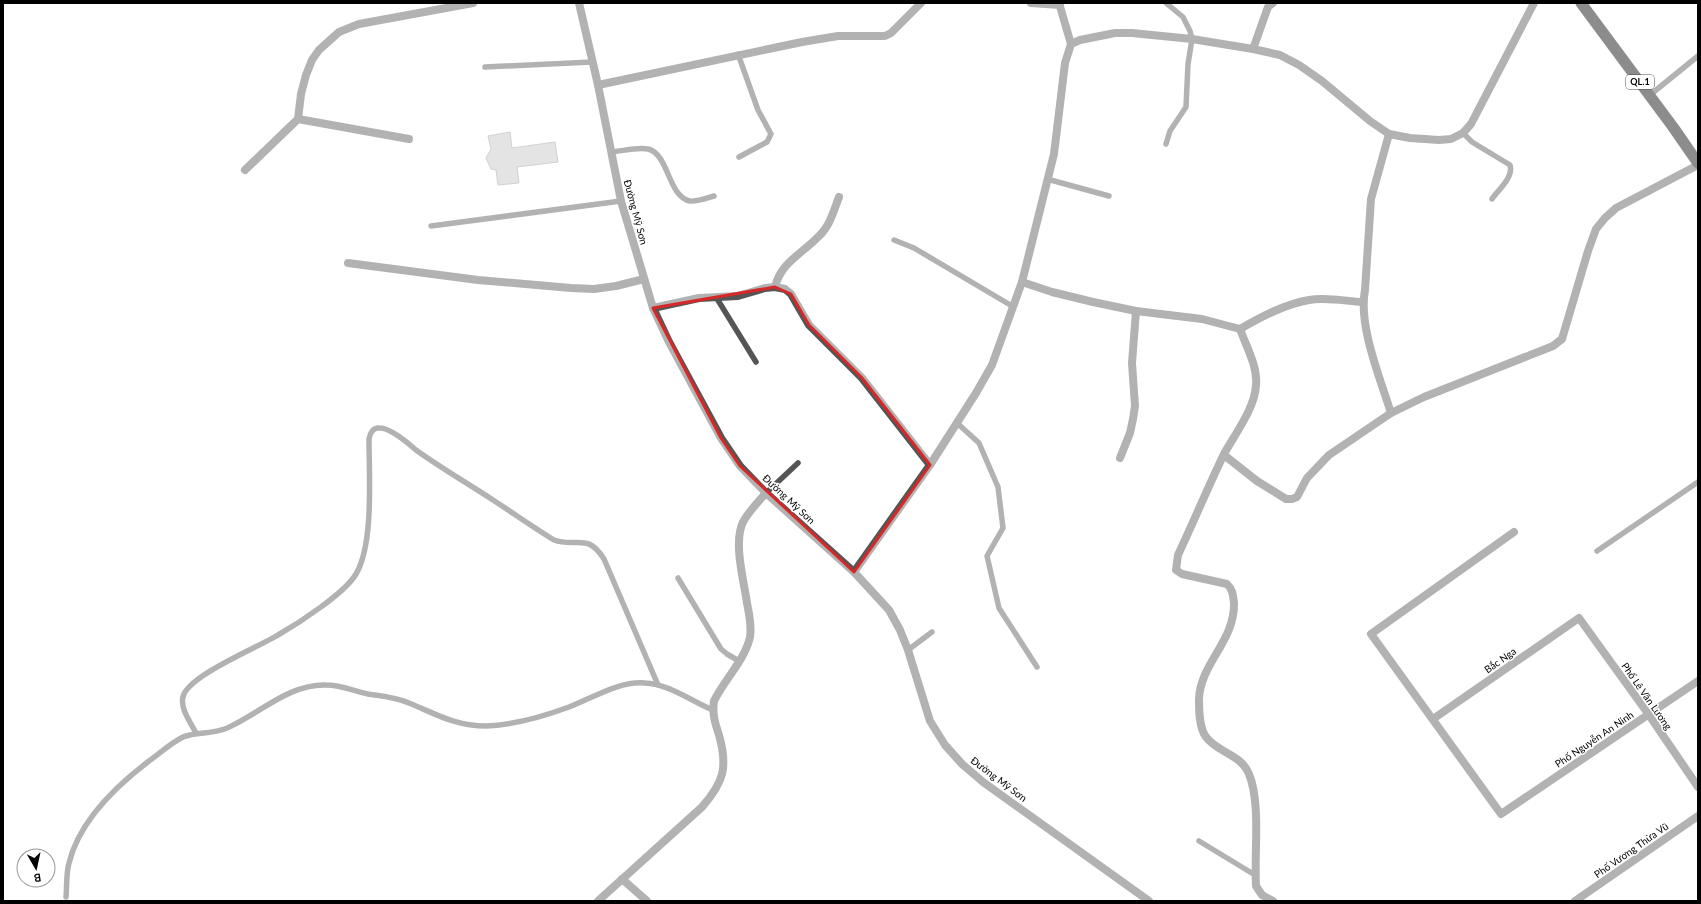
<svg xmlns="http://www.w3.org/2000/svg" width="1701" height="904" font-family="Lato,sans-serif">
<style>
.building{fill:#c4c4c4;stroke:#999}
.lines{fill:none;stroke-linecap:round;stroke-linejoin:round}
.trunk-casing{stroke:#dbdbdb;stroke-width:12}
.service{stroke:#555;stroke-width:5.5}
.minor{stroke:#555;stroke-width:8}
.tertiary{stroke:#555;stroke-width:8}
.trunk{stroke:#000;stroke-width:11}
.marked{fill:none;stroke:#d62828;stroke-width:3;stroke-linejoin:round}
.labels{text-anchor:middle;stroke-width:3;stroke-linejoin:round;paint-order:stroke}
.shield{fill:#fff;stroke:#4c4c4c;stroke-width:1}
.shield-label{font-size:9px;font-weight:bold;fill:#000}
.street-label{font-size:10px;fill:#000;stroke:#fff}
</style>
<rect width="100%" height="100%" fill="#fff"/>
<polygon class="building" points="510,132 512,148 555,142 558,162 517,167 519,183 498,185 496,170 491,169 486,158 491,149 488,136"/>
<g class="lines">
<defs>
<polyline id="trunk" points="1581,3 1673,127 1698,163"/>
</defs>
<use href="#trunk" class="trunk-casing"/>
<g class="service">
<polyline points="1166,3 1183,17 1190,31 1192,39 1188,64 1186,107 1170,131 1166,144"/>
<polyline points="738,54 758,110 771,134 767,142 739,157"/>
<polyline points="485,67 592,62"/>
<polyline points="1650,95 1698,56"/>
<path d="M 1463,133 L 1472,142 L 1510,165 C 1514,177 1498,190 1492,199"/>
<path d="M 611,152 C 623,151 637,147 648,149 C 669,154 668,197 690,201 C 697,202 707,198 714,196"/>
<polyline points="1047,179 1109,196"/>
<polyline points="431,226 621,201"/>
<polyline points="894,240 914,248 1012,306"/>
<polyline points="716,297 756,362"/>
<polyline points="957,423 979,443 998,487 1003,528 987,556 999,608 1037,667"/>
<polyline points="766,493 798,463"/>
<polyline points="1597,551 1698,482"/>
<polyline points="678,578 721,649 727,654 739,661"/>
<polyline points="908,650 932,632"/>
<path d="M 196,733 C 191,723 180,709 183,697 C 187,676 259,647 278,635 C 299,623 345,593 356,574 C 374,544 369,474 369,439 C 370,433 373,427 380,428 C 391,428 408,443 416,450 C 441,468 467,483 493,500 C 513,513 533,527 554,540 C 577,548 587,532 604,559 L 658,685"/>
<polyline points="1199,841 1255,875"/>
<path d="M 66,897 C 67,886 66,874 69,863 C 79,822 116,786 149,761 C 160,753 171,743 183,737 C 196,732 209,734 221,730 C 227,729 233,725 239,722 C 267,707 293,684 326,685 C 341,685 354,691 368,694 C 382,696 396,697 409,703 C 436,714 455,726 486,726 C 514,725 542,717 569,707 C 593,698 618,681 645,683 C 669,684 691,701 713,710"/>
</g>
<g class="minor">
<polyline points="1031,3 1060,5"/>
<polyline points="1059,3 1071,44"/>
<polyline points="1253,49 1268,7 1273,3"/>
<polyline points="598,85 802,42 838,36 885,36 891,33 921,3"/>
<polyline points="298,119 409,139"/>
<path d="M 1389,134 L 1371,199 L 1365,290 C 1358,325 1380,378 1391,413"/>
<polyline points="245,170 298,119 301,94 306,75 312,60 319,50 339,32 359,24 473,3"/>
<polyline points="348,263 478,280 571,288 594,289 616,286 644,279"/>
<path d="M 1022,282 L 1052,292 L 1093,302 L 1136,311 L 1202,319 L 1240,329 C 1261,317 1285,304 1309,300 C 1326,297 1345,301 1362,302"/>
<path d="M 775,287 C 781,262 802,254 819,236 C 830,226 834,210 839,197"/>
<polyline points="653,308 699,298 738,296 765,288 775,287 785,289 791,294 809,325 862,378 930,465"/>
<path d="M 1240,329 C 1246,346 1258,367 1256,385 C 1255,408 1235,434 1224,454 C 1208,487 1194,521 1178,555 L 1176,570 L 1182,574 L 1227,584 C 1233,590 1233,595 1234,603 C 1235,641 1200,664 1199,699 C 1199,710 1199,728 1206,737 C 1218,753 1241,754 1249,774 C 1261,803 1254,853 1256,886 L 1262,895 L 1273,901"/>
<polyline points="1224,455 1257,481 1286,499 1292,499 1297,497 1307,478 1329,455 1391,413 1424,397 1553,346 1562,339 1588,251 1596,229 1605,218 1616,208 1698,165"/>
<polyline points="1120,458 1130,433 1133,419 1135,406 1132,363 1136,311"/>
<polyline points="1514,532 1371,634 1501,814 1698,681"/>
<polyline points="854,572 930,465 976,393 992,365 1022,282 1054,154 1065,63 1071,44 1080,40 1115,33 1132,33 1192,39 1253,49 1280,55 1299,65 1322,81 1370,121 1389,134 1410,138 1439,140 1451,139 1463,133 1471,124 1534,3"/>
<polyline points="1433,719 1579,618 1649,715 1698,787"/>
<polyline points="622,879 647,901"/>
<path d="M 598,901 L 702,807 C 724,782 728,767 719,735 C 715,723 712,714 714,701 C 724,680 745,660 750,637 C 752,626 749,614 747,603 C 744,581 733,543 743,522 C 749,511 758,502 766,493"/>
<polyline points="1575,901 1698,816"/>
</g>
<polyline class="tertiary" points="579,3 598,85 621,201 653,308 669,342 721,438 740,466 766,493 854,572 889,610 900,630 908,650 930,721 945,745 962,764 983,782 1149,901"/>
<use href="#trunk" class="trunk"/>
</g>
<path d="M0 0H1701V904H0ZM 775,287 L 791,294 L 809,325 L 862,378 L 930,465 L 854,572 L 740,466 L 721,438 L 653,308 Z" fill="#fff" fill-opacity=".55" fill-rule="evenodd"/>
<path class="marked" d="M 775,287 L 791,294 L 809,325 L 862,378 L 930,465 L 854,572 L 740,466 L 721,438 L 653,308 Z"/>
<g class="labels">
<rect class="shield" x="1626" y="75" width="28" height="14" rx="3"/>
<g class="shield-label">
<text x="1640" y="85">QL.1</text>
</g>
<g class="street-label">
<text transform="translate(636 212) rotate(75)" y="4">Đường Mỹ Sơn</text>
<text transform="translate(789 499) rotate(43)" y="4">Đường Mỹ Sơn</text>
<text transform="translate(1500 660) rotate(-35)" y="4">Bắc Nga</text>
<text transform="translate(1647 696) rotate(55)" y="4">Phố Lê Văn Lương</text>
<text transform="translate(1594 739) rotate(-34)" y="4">Phố Nguyễn An Ninh</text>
<text transform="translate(999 779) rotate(37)" y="4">Đường Mỹ Sơn</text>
<text transform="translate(1631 850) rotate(-35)" y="4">Phố Vương Thừa Vũ</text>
</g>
</g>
<rect width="1701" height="904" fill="none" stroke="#000000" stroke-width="8"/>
<g transform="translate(36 868) rotate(171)"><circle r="19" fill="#ffffff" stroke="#999999"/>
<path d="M0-3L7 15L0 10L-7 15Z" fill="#000000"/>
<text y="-6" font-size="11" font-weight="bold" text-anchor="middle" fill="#000000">B</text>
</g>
</svg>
